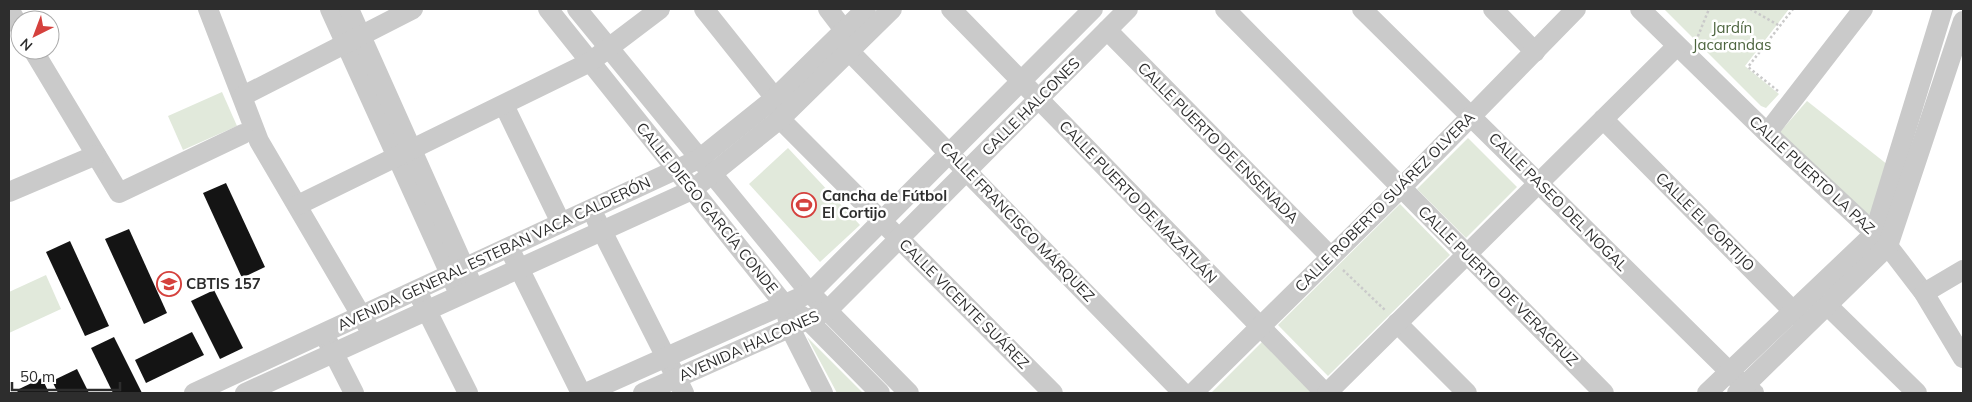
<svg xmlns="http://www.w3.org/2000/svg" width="1972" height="402" font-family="Mulish,sans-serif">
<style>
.green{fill:#e1e9db}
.building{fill:#141414}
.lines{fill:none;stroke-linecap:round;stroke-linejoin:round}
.path{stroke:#cacaca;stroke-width:2.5;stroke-dasharray:2.5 2.5;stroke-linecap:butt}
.minor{stroke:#cacaca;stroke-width:20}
.labels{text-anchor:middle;stroke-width:5;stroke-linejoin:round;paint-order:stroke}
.park-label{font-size:15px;fill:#4c643e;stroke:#fff}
.street-label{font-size:15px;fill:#2d2d2d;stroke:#fff}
.poi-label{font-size:15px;font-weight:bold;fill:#2d2d2d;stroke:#fff;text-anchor:start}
</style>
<rect width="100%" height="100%" fill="#fff"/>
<g class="green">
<polygon points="1664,9 1789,9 1745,66 1779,94 1766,108 1761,106"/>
<polygon points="222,92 237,126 183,150 168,116"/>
<polygon points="1807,101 1888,165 1873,214 1866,215 1780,132"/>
<polygon points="1468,138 1517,187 1466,238 1417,189"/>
<polygon points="788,148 860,225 820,262 749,184"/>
<polygon points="1400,204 1450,255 1328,376 1278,325"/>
<polygon points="46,275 61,309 9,333 9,292"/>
<polygon points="807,337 863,393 837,393"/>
<polygon points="1262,342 1311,391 1309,393 1211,393"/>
</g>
<g class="building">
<polygon points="226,183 265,267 242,278 203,193"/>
<polygon points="129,229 167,313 144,324 105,239"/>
<polygon points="70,241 109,326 85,336 46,252"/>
<polygon points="214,290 243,348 220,359 191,301"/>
<polygon points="192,332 204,355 146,383 135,360"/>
<polygon points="114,337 142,393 113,393 91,348"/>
<polygon points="77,369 89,393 58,393 52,381"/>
<polygon points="42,378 49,393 18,393 17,390"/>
</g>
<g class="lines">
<g class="path">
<polyline points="1750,9 1780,26"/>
<polyline points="1696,41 1709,9"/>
<polyline points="1778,91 1748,67 1793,9"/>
<polyline points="1343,270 1386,311"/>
</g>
<g class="minor">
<polyline points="9,9 20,28"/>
<polyline points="208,9 259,141 368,327"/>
<polyline points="330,9 456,287"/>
<polyline points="349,9 470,280"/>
<polyline points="548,9 784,304 808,320 880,393"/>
<polyline points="577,9 810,293 909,393"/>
<polyline points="704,9 775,98 780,119 1053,393"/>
<polyline points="828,9 844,30"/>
<polyline points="951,9 1325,393"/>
<polyline points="1225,9 1604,393"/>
<polyline points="1362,9 1744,386 1754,393"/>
<polyline points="1493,9 1535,52"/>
<polyline points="1640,9 1767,133 1888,246 1924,293 1963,358"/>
<polyline points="1107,30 1330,256"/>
<polyline points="33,50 119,193 243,134"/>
<polyline points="849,51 1183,393"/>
<polyline points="243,96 413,9"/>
<polyline points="504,105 561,223"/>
<polyline points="1603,119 1802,320"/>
<polyline points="1767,133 1863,9"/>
<polyline points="9,192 96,155"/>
<polyline points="298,205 590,62 660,9"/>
<polyline points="596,219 684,393"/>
<polyline points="513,256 581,393"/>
<polyline points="1924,293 1963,270"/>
<polyline points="421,299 468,393"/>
<polyline points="1827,305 1917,393"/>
<polyline points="787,316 790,328 823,393"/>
<polyline points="1397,323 1467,393"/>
<polyline points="328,342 354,393"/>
<polyline points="194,393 699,159 775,98 866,9"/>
<polyline points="245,393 692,190 780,119 892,9"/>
<polyline points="586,393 810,293 1093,9"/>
<polyline points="643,393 827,311 1128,9"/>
<polyline points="1193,393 1401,188 1576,9"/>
<polyline points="1327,393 1677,46"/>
<polyline points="1707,393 1874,234 1943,9"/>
<polyline points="1737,393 1888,246 1963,21"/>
</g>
</g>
<defs>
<symbol id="stadium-ring" viewBox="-11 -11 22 22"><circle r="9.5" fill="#fff" stroke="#d5413d" stroke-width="1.5"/><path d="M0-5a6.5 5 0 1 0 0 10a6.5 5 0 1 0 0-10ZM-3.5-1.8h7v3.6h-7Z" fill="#d5413d"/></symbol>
<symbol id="university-ring" viewBox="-11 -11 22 22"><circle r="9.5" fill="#fff" stroke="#d5413d" stroke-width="1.5"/><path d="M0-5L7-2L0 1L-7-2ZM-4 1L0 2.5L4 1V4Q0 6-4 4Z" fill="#d5413d"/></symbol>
</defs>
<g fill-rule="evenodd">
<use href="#stadium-ring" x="790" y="191" width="28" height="28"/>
<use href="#university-ring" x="155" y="270" width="28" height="28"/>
</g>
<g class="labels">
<g class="park-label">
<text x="1732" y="33">Jardín<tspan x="1732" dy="17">Jacarandas</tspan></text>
</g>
<g class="street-label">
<text transform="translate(1031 107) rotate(-45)" y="5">CALLE HALCONES</text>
<text transform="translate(1218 143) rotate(45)" y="5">CALLE PUERTO DE ENSENADA</text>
<text transform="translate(1812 175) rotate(43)" y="5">CALLE PUERTO LA PAZ</text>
<text transform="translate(1138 202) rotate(46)" y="5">CALLE PUERTO DE MAZATLÁN</text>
<text transform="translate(1385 202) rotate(-45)" y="5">CALLE ROBERTO SUÁREZ OLVERA</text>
<text transform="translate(1558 202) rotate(45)" y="5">CALLE PASEO DEL NOGAL</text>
<text transform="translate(707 208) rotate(51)" y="5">CALLE DIEGO GARCÍA CONDE</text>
<text transform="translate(1017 222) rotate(46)" y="5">CALLE FRANCISCO MÁRQUEZ</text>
<text transform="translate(1705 222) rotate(45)" y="5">CALLE EL CORTIJO</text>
<text transform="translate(494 254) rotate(-25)" y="5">AVENIDA GENERAL ESTEBAN VACA CALDERÓN</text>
<text transform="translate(1498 286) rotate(45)" y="5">CALLE PUERTO DE VERACRUZ</text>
<text transform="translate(964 304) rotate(45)" y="5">CALLE VICENTE SUÁREZ</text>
<text transform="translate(749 346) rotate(-24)" y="5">AVENIDA HALCONES</text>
</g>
<g class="poi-label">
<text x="822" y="201">Cancha de Fútbol<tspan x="822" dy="17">El Cortijo</tspan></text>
<text x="186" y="289">CBTIS 157</text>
</g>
</g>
<rect width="1972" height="402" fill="none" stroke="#2d2d2d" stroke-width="20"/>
<g transform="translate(35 35) rotate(222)"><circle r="24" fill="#ffffff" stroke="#ababab"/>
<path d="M0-4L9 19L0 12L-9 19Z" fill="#d5413d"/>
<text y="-8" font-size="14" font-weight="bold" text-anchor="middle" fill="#2d2d2d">N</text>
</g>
<path d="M12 382v8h108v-8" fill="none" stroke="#2d2d2d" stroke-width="2.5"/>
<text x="20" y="382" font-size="15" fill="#2d2d2d" stroke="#ffffff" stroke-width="4" paint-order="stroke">50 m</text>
</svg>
